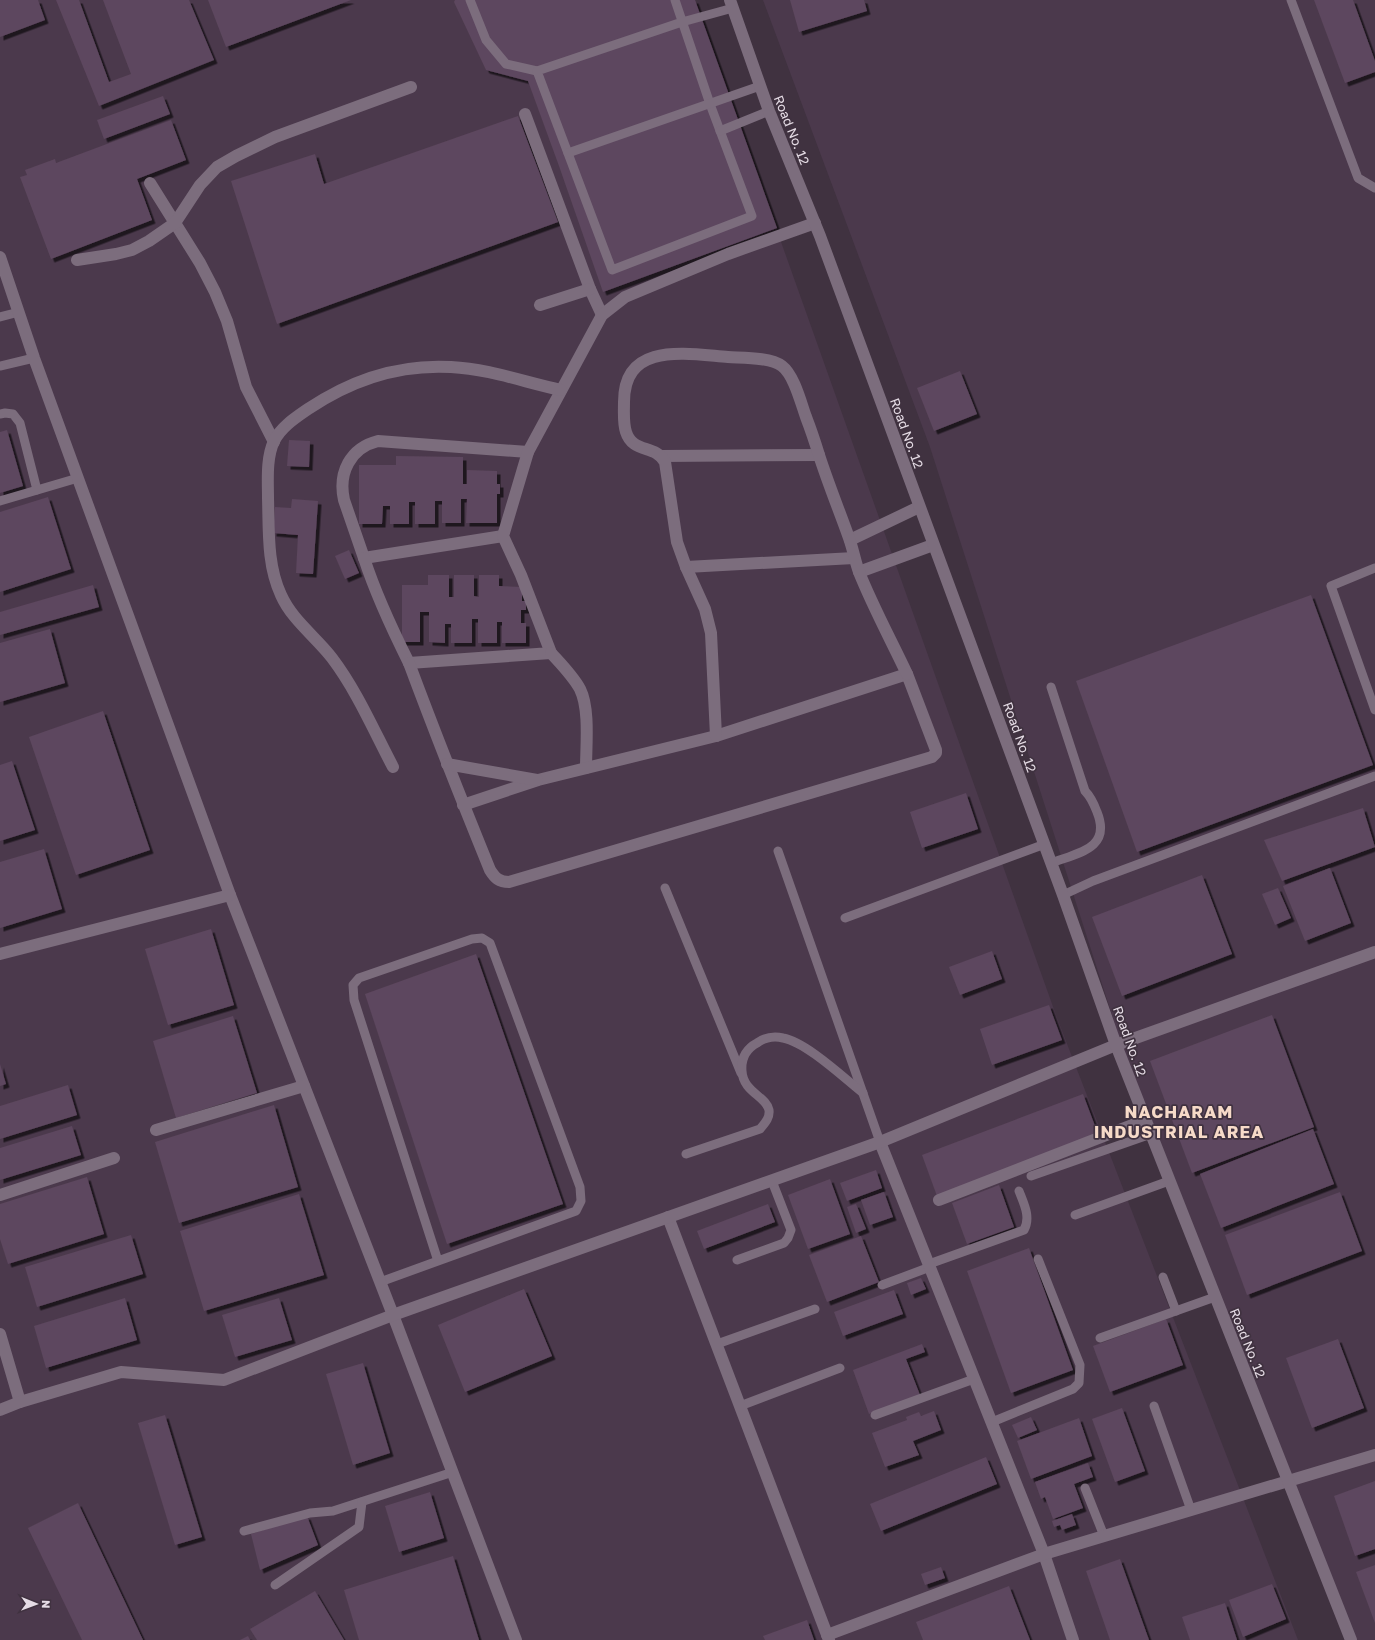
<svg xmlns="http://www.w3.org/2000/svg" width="1375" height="1640" font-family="'Golos Text',sans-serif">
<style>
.built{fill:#4b394c}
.building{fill:#5d475e;filter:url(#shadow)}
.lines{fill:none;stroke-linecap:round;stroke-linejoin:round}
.service{stroke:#7c6d7d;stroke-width:9}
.minor{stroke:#7c6d7d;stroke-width:12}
.tertiary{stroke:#7c6d7d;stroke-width:12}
.labels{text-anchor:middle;stroke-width:3.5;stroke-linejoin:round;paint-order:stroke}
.street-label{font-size:13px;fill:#e5dce5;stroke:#403240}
.district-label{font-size:17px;font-weight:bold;letter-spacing:1px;fill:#f6dac8;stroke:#403240}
</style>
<defs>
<filter id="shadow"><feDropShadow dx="3.5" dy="3.5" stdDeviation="0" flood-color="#0009"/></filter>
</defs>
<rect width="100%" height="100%" fill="#403240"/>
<g class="built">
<polygon points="0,0 695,0 1057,1018 1298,1640 0,1640"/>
<polygon points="763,0 1375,0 1375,1640 1357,1640 1120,1040 930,447"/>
</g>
<g class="building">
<polygon points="0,0 38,0 45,20 0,37"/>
<polygon points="56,0 79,0 109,82 131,74 103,0 189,0 214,60 99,106"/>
<polygon points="208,0 351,0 226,47"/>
<polygon points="455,0 695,0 777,228 603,292 559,166 528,81 486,70 454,2"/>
<polygon points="790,0 864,0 867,11 799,32"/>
<polygon points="1314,0 1353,0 1375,61 1375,72 1345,83"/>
<polygon points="163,96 170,114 104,139 97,120"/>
<polygon points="518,116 558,222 277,324 231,181 315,154 324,184"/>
<polygon points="171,120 186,160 137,179 152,220 51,259 20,177 27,175 25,170 55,159 56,163"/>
<polygon points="960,371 977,414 934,431 917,388"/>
<polygon points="7,430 23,486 0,493 0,432"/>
<polygon points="289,440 310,441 309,467 287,466"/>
<polygon points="396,456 463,457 463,484 467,484 467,470 497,471 497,484 500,484 500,494 497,494 497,523 466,523 467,499 461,499 461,523 442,523 442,501 435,501 435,524 415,524 415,502 409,502 409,524 390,524 390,506 383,506 382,524 359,524 359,465 396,465"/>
<polygon points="48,497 71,569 0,592 0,512"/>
<polygon points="292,499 318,501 313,574 296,573 298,535 273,533 275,507 291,508"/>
<polygon points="349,550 359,573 345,579 335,556"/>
<polygon points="428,575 449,575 449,597 454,597 454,575 474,575 474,596 479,597 479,575 499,575 499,586 522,587 522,601 526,601 526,610 521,610 521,623 526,623 526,643 502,643 502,622 497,622 497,643 478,643 478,619 472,619 472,643 451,643 451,624 445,624 445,643 429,642 429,612 420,612 420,642 402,642 402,585 428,585"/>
<polygon points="93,585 99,607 0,635 0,612"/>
<polygon points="1311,595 1373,765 1137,852 1076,681"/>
<polygon points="50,629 65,683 0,702 0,643"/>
<polygon points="103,711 150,850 76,875 29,737"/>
<polygon points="12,761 35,830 0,841 0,765"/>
<polygon points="966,793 978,829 922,848 910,812"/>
<polygon points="1363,808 1375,847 1282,881 1264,840"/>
<polygon points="44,849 62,909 0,928 0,862"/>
<polygon points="1330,868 1351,923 1305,941 1283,886"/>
<polygon points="1202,875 1232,954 1122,996 1092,917"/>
<polygon points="1278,888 1291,918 1275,925 1262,894"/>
<polygon points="211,929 234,1005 168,1025 145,949"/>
<polygon points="992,951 1002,979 960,995 949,967"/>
<polygon points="476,954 563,1204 447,1244 365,994"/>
<polygon points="1049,1005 1062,1040 992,1065 980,1029"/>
<polygon points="1272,1015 1314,1127 1192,1173 1150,1061"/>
<polygon points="233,1016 257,1093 176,1118 153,1041"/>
<polygon points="0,1064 6,1084 0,1086"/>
<polygon points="68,1085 77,1115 0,1139 0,1106"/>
<polygon points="1083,1094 1098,1134 937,1196 922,1155"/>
<polygon points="274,1105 298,1187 179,1223 155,1142"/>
<polygon points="72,1126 81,1155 0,1180 0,1148"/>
<polygon points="1313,1129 1334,1184 1221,1228 1200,1174"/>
<polygon points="876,1170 882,1188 847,1201 840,1183"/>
<polygon points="87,1177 104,1234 8,1264 0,1239 0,1204"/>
<polygon points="830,1179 850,1234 808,1249 788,1195"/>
<polygon points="999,1185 1014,1227 967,1244 952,1203"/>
<polygon points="884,1192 893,1217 870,1225 861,1200"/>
<polygon points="1340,1192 1362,1251 1247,1295 1225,1235"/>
<polygon points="299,1194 324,1275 204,1311 180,1231"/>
<polygon points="768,1204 775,1222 704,1249 697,1231"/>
<polygon points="856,1204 866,1229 856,1233 847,1207"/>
<polygon points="131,1235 143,1274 37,1307 25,1267"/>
<polygon points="861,1236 879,1282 827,1302 809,1255"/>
<polygon points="1029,1248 1073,1370 1011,1393 967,1271"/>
<polygon points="921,1278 926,1289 911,1295 907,1283"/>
<polygon points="524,1289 552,1356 465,1392 438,1325"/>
<polygon points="894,1290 903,1314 843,1336 834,1312"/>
<polygon points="125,1298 137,1340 46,1368 34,1326"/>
<polygon points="279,1298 292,1340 235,1357 222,1315"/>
<polygon points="1166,1319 1183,1365 1110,1392 1093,1346"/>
<polygon points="1338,1339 1364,1408 1312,1428 1286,1358"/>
<polygon points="922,1344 925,1352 906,1359 920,1395 869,1414 853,1370"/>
<polygon points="363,1363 390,1453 353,1465 326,1374"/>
<polygon points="1122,1408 1145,1471 1115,1482 1092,1419"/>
<polygon points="934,1411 941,1430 913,1441 919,1455 885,1467 872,1433 907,1420 906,1417 919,1412 921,1416"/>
<polygon points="165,1415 202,1537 175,1545 138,1423"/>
<polygon points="1031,1417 1037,1430 1018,1438 1012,1425"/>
<polygon points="1079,1418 1092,1456 1031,1479 1017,1441"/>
<polygon points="986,1457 997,1484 881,1531 870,1504"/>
<polygon points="1088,1463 1093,1477 1074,1484 1083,1508 1053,1519 1045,1497 1041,1499 1035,1482"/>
<polygon points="1375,1481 1375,1549 1355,1556 1334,1496"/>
<polygon points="430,1492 444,1538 399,1552 385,1506"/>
<polygon points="78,1503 143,1640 82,1640 28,1528"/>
<polygon points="1072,1514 1076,1525 1062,1530 1060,1525 1054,1527 1052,1521"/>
<polygon points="307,1516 318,1545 260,1570 251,1534"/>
<polygon points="453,1556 479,1640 359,1640 344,1590"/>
<polygon points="1120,1559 1149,1640 1110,1640 1086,1571"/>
<polygon points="1375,1565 1375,1623 1356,1572"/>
<polygon points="941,1567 945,1578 925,1585 921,1574"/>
<polygon points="1272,1584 1286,1619 1243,1637 1229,1600"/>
<polygon points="1009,1586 1030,1640 923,1640 916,1622"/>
<polygon points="315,1591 344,1640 257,1640 250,1629"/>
<polygon points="1225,1603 1237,1640 1190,1640 1182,1617"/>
<polygon points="807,1620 814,1640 765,1640 763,1636"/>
<polygon points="248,1636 250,1640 240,1640"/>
</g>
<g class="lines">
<g class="service">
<polyline points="470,0 486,40 506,64 537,71"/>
<polyline points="675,0 710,104 752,216 612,270 537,71 682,22 733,8"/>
<polyline points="1291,0 1358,178 1375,188"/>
<polyline points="720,131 769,111"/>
<polyline points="568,153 760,86"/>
<polyline points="0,317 19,312"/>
<polyline points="0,366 34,358"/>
<polyline points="0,414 5,413 13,414 20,423 37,490"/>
<polyline points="0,501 78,478"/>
<polyline points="1375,568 1331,586 1375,710"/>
<path d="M 1051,687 L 1085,791 C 1091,797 1094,804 1097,812 C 1112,849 1077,853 1051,863"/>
<polyline points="778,851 880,1142"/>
<polyline points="665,888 741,1073"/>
<polyline points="1063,895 1093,881 1375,776"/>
<polyline points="845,918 1045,844"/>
<path d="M 686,1154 L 760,1129 C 765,1123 770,1118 769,1110 C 766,1096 743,1092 742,1071 C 741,1059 746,1049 757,1043 C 764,1038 774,1036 783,1038 C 806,1042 844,1078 863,1093"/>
<polyline points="1031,1176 1151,1134"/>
<polyline points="1075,1215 1169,1181"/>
<polyline points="737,1260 784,1243 788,1238 791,1230 772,1181"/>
<path d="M 929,1264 L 1024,1230 C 1031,1217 1024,1204 1019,1191"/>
<polyline points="1163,1277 1176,1311"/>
<polyline points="380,1282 576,1211 581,1201 580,1187 490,943 482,938 472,939 359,978 353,985 354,1000 438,1261"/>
<polyline points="882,1285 930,1267"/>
<polyline points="1100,1338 1215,1297"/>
<polyline points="717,1344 815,1309"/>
<polyline points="740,1406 840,1368"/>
<polyline points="1154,1406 1191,1510"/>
<polyline points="875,1415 974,1379"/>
<polyline points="992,1422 1073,1389 1079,1383 1080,1365 1038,1259"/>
<polyline points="1085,1488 1104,1536"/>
<polyline points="244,1531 310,1513 333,1511 453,1472"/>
<polyline points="275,1585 359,1527 362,1502"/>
</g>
<g class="minor">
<polyline points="525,114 590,289 602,315"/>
<polyline points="150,183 200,263 215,292 227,321 246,387 274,442"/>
<polyline points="0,257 34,358 230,895 393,1315 516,1640"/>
<polyline points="77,260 116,254 132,250 149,241 175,223 200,185 217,167 236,156 275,137 411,87"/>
<polyline points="540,305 590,289"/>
<polyline points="661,456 819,455"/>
<path d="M 503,536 L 364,558 L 344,500 C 338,473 350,448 378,441 L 528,452"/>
<polyline points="850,540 919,507"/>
<path d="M 364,558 C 376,595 392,629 409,663 L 551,653 L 521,575 L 503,536 L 528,452 L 602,315 L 625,297 L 728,254 L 815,223"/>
<polyline points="686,567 854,558"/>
<polyline points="859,572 933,545"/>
<path d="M 551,653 C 561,664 573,676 580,689 C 590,709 586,746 586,768"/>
<path d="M 409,663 C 435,733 462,801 490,870 C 495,878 499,882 509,882 L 932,757 L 936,753 L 936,750 L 907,674 L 716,736 L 538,780 L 463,805"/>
<path d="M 716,736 L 711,633 L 705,609 L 686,567 L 677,542 L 665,462 C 655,444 633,454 626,432 C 623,423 624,412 624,402 C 624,341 687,354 728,357 C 742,358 770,357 782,366 C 794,375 801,403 806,417 C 811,430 815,442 819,455 C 828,483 839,510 849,538 C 853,549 855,561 859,572 C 873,607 891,640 907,674"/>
<polyline points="447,764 537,780"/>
<path d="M 393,767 C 374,731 357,691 332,658 C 316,637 292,620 281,595 C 267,565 269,531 268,498 C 268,481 266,458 274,441 C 281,427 295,418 308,409 C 351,380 399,364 451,367 C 489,369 524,382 561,390"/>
<polyline points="0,954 230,895"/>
<polyline points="156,1130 304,1086"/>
<polyline points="880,1142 1044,1554 1073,1640"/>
<polyline points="0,1195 114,1158"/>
<polyline points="939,1200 1145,1120"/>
<polyline points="668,1217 829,1640"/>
<polyline points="0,1334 20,1402"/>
<polyline points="0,1410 20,1402 121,1372 224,1380 393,1315 880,1142 1116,1045 1375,952"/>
<polyline points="827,1635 1044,1554 1375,1455"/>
</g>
<polyline class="tertiary" points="730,0 769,111 820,236 1063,895 1116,1045 1351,1640"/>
</g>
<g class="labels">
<g class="street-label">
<text transform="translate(792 130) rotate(68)" y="5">Road No. 12</text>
<text transform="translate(907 433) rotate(70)" y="5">Road No. 12</text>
<text transform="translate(1020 737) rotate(70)" y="5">Road No. 12</text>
<text transform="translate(1130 1041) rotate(70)" y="5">Road No. 12</text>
<text transform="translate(1248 1343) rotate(68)" y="5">Road No. 12</text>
</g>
<g class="district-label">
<text x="1179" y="1118">NACHARAM<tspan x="1179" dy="20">INDUSTRIAL AREA</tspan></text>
</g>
</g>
<g transform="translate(36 1604) rotate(91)" stroke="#403240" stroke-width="3" paint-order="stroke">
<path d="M0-3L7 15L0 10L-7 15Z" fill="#e5dce5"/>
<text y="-6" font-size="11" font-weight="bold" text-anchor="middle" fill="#e5dce5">N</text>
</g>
</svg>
